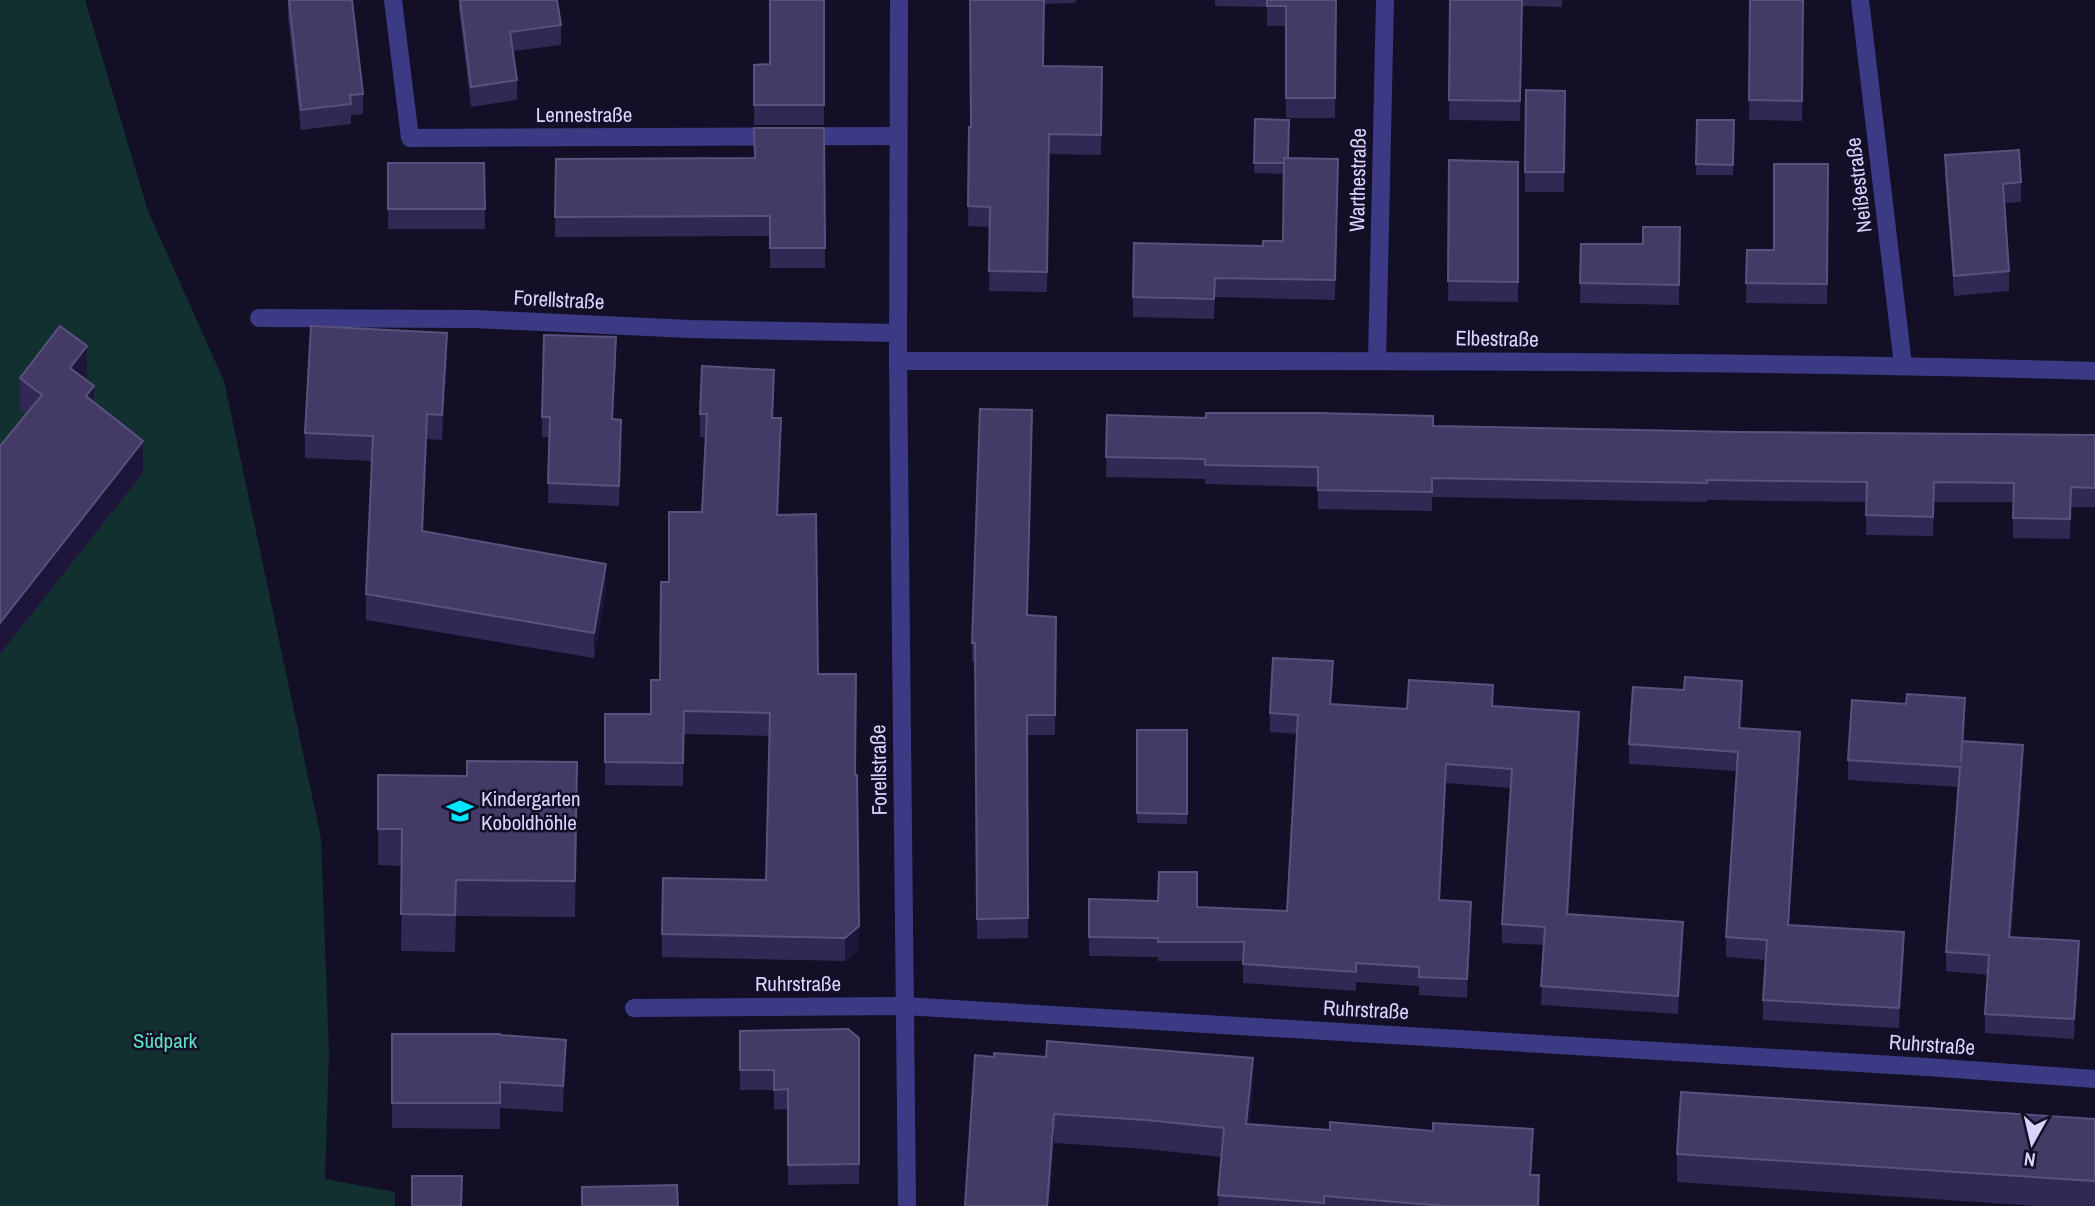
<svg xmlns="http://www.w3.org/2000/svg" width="2095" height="1206" font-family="'Archivo Narrow',sans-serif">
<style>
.green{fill:#12302f}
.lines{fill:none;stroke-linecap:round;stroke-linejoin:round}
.street{stroke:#3d3a85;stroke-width:18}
.wall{fill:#312854}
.shaded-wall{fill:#1d163a}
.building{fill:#433a66;stroke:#5a527e;stroke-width:2}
.labels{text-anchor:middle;stroke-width:5;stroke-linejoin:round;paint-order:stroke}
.street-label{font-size:21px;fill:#d9d4ff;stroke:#130f26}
.poi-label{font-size:21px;fill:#d9d4ff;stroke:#130f26;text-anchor:start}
.park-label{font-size:21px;fill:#5fe0c0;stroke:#130f26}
</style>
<rect width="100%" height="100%" fill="#130f26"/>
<polygon class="green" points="0,0 85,0 148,211 224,381 321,838 329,1053 325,1179 395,1192 395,1206 0,1206"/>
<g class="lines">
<g class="street">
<polyline points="393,0 410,138 898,136"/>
<polyline points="899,0 898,361 907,1206"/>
<polyline points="1860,0 1903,365"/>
<polyline points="259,318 474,319 690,329 898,333"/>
<polyline points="1377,360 1385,0"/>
<path d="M 898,361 C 1297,361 1696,359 2095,371"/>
<polyline points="634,1008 904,1006 1927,1067 2095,1079"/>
</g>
</g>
<g class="wall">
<polygon points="288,0 363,94 363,114 351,115 351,124 301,130 288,18"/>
<polygon points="459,0 557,0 561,25 561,45 513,51 517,80 517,100 471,107 459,9"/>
<polygon points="824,0 824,125 754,125 754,65 770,64"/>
<polygon points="970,0 1077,0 1074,3 1044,4 1044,66 1102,67 1101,155 1049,154 1047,292 989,291 990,227 968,226 969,127 971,127"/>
<polygon points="1215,0 1336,0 1335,118 1286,118 1286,26 1267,26 1267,7 1215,6"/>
<polygon points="1450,0 1562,0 1562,7 1522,6 1520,121 1449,120"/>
<polygon points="1750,0 1803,0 1802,121 1749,120"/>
<polygon points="1565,111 1564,192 1525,192 1525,172"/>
<polygon points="1255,119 1288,158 1338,159 1335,300 1215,297 1214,319 1133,317 1133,297 1263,246 1283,241 1284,174 1254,173"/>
<polygon points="1697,120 1734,120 1733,175 1696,175"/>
<polygon points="824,128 825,268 770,268 770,236 555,237 556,159 754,158"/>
<polygon points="1945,155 2021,182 2021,202 2004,203 2009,271 2009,291 1954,296 1945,175"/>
<polygon points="1449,160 1518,162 1518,302 1448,301"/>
<polygon points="388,163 484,163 485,229 388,229"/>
<polygon points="1828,164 1827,304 1746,303 1747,250 1774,250"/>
<polygon points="1680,227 1679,305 1580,303 1581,244 1643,244"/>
<polygon points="616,357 613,419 621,440 619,506 548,503 549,437 542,437 542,417"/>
<polygon points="447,359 442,440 427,439 423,532 606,590 594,658 366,620 366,594 372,461 305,458 305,433"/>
<polygon points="87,377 85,380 94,402 143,473 0,654 0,446 26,414 20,410 20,378"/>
<polygon points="774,393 773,418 781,441 778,515 818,674 855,774 859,949 845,961 662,957 662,934 766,880 770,736 684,734 683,786 605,785 605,714 651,714 660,680 669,582 702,512 706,437 700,437 700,414"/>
<polygon points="1107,415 1433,426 1738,432 2095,435 2095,507 2071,507 2070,539 2013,538 2013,502 1934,502 1933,536 1866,535 1866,502 1707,500 1707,502 1432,497 1432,511 1318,509 1318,487 1205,484 1205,479 1106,477"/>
<polygon points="1028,615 1056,617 1055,735 1027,735 1028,938 977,939 975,663 972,662 972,643"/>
<polygon points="1333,680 1331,704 1407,709 1493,706 1579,731 1568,914 1683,941 1678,1014 1541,1005 1544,945 1502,943 1502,924 1511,788 1446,783 1440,900 1471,921 1467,998 1419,995 1419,986 1356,982 1356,991 1243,983 1243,961 1158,961 1158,957 1089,956 1089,899 1197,907 1287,911 1297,734 1270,732 1270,713"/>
<polygon points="1742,701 1741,728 1800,752 1789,925 1904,952 1899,1028 1763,1020 1763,1000 1766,960 1726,957 1726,937 1736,771 1629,764 1629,744"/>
<polygon points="1965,718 1963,741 2023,764 2011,937 2079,961 2074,1039 1985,1033 1985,1014 1988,975 1946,971 1946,952 1959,787 1848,780 1848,760"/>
<polygon points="1137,730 1187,730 1187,824 1137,823"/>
<polygon points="577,762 575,917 456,916 455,952 401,951 402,866 378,865 378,775 467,776"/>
<polygon points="740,1031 859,1038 859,1184 788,1185 788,1109 774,1110 774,1090 740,1090"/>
<polygon points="392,1034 500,1035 566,1065 563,1112 500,1108 500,1129 392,1128"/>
<polygon points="975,1055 1253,1087 1249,1124 1533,1158 1532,1175 1539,1175 1539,1206 1218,1206 1221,1157 1146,1149 1054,1143 1049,1206 965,1206"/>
<polygon points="2095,1119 2095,1206 2036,1206 1677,1182 1677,1154"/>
</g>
<g class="shaded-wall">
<polygon points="447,333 447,359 442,440 442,415"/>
<polygon points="616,337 616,357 612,439 612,419"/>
<polygon points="87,346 87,377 70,400 70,368"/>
<polygon points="94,386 94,417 86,396"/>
<polygon points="427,414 427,439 422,557 422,531"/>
<polygon points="781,418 781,441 777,538 777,515"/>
<polygon points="621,420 621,440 619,506 619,486"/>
<polygon points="143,441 143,473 0,654 0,623"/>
<polygon points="606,564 606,590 594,658 594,633"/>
<polygon points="1742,681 1742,701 1739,748 1739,728"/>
<polygon points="1965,698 1965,718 1961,782 1961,762"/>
<polygon points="1579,712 1579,731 1567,933 1567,914"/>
<polygon points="1800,732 1800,752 1788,944 1788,925"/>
<polygon points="2023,745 2023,764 2009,956 2009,937"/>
<polygon points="1446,764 1446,783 1439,919 1439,900"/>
<polygon points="1471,902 1471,921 1467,998 1467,979"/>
<polygon points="1683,922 1683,941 1678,1014 1678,996"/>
<polygon points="859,926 859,949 845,961 845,938"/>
<polygon points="1904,932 1904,952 1899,1028 1899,1008"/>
<polygon points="2079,941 2079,961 2074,1039 2074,1019"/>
<polygon points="566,1040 566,1065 563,1112 563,1086"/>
<polygon points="1253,1058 1253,1087 1246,1153 1246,1124"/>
<polygon points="1054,1114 1054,1143 1049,1206 1047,1206"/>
<polygon points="1533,1129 1533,1158 1530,1205 1530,1175"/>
</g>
<g class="building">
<polygon points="289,0 352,0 363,94 350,95 351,104 301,110"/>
<polygon points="460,0 557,0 561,25 510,32 517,80 471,87"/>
<polygon points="770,0 824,0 824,105 754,105 754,65 770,64"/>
<polygon points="970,0 1044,0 1043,66 1102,67 1101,135 1049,134 1047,272 989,271 990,207 968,206 969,127 971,127"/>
<polygon points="1267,0 1336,0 1335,98 1286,98 1286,6 1267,6"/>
<polygon points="1450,0 1522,0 1520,101 1449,100"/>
<polygon points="1750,0 1803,0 1802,101 1749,100"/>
<polygon points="1526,90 1565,91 1564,172 1525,172"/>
<polygon points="1255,119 1289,120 1288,158 1284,158 1284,163 1254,163"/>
<polygon points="1697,120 1734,120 1733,165 1696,164"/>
<polygon points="754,128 824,128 825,248 770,248 770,216 555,217 556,159 755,158"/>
<polygon points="2019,150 2021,182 2003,184 2009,271 1954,276 1945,155"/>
<polygon points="1284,158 1338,159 1335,280 1215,278 1214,299 1133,297 1134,243 1263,246 1263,241 1283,241"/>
<polygon points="1449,160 1518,162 1518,282 1448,281"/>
<polygon points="388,163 484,163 485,209 388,209"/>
<polygon points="1774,164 1828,164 1827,284 1746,283 1747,250 1774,250"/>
<polygon points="1643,227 1680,227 1679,285 1580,283 1581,244 1643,244"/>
<polygon points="60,326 87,346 70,368 94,386 86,396 143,441 0,623 0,446 42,395 20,378"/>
<polygon points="311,326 447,333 442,415 427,414 422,531 606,564 594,633 366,594 373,436 305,433"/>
<polygon points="544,335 616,337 612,419 621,420 619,486 548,483 550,417 542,417"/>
<polygon points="702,366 774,370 772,418 781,418 777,515 816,514 818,674 856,674 855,774 857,775 859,926 845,938 662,934 663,878 766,880 770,713 684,711 683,763 605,762 605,714 651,714 651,680 660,680 661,582 669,582 669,512 702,512 707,414 700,414"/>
<polygon points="980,409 1032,410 1027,615 1056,617 1055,715 1027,715 1028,918 977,919 975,643 972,643"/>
<polygon points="1206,413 1319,413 1433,416 1433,426 1738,432 2095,435 2095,488 2071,487 2070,519 2013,518 2014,483 1934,482 1933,517 1866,515 1867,482 1707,480 1707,483 1432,478 1432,492 1318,490 1318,467 1205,465 1205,459 1106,457 1107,415 1206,418"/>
<polygon points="1273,658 1333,661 1330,704 1407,709 1409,680 1493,685 1492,706 1579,712 1567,914 1683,922 1678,996 1541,986 1545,927 1502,924 1512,769 1446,764 1439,900 1471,902 1467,979 1419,977 1419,967 1356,963 1356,972 1243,964 1244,942 1158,942 1158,938 1089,937 1089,899 1158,901 1159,872 1197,872 1197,907 1287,911 1298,715 1270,713"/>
<polygon points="1685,677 1742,681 1739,728 1800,732 1788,925 1904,932 1899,1008 1763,1000 1767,940 1726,937 1738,752 1629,744 1633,687 1684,690"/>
<polygon points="1907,694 1965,698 1961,762 1962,741 2023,745 2009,937 2079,941 2074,1019 1985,1014 1989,955 1946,952 1960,767 1848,760 1852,700 1906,704"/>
<polygon points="1137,730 1187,730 1187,814 1137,813"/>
<polygon points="467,761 577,762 575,881 456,880 455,915 401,914 402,829 378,829 378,775 467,776"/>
<polygon points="848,1029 859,1038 859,1164 788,1165 788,1089 774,1090 774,1070 740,1070 740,1031"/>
<polygon points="392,1034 500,1034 500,1035 566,1040 563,1086 500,1082 500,1103 392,1103"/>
<polygon points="1047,1041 1253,1058 1246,1124 1330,1130 1330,1122 1433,1131 1433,1123 1533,1129 1530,1175 1539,1175 1538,1206 1445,1206 1324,1196 1324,1203 1218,1195 1224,1128 1146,1120 1054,1114 1047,1206 965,1206 975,1055 994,1057 994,1053 1046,1057"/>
<polygon points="1681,1092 2095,1119 2095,1181 1677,1154"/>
<polygon points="412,1176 462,1176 461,1206 412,1206"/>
<polygon points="677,1185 678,1206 582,1206 582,1187"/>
</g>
<defs>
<symbol id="school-bare" viewBox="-9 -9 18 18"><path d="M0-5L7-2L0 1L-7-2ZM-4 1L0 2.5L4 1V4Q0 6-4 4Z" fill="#00e5ff" stroke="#130f26" stroke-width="2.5" paint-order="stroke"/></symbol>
</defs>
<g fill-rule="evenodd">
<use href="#school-bare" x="441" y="792" width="38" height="38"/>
</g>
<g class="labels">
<g class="street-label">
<text x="584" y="122">Lennestraße</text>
<text transform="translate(1358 180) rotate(-89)" y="7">Warthestraße</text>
<text transform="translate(1859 185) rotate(-97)" y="7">Neißestraße</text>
<text transform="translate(559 300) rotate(3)" y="7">Forellstraße</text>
<text transform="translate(1497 339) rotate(1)" y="7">Elbestraße</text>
<text transform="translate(879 770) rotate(-91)" y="7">Forellstraße</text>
<text x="798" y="991">Ruhrstraße</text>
<text transform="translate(1366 1010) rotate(3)" y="7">Ruhrstraße</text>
<text transform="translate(1932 1045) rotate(4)" y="7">Ruhrstraße</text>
</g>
<g class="poi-label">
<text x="481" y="806">Kindergarten<tspan x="481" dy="24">Koboldhöhle</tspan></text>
</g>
<g class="park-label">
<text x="165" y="1048">Südpark</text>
</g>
</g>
<g transform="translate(2032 1143) rotate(188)" stroke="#130f26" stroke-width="5" paint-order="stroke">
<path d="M0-5L12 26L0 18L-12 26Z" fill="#d9d4ff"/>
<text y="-10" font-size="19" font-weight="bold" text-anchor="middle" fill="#d9d4ff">N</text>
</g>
</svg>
